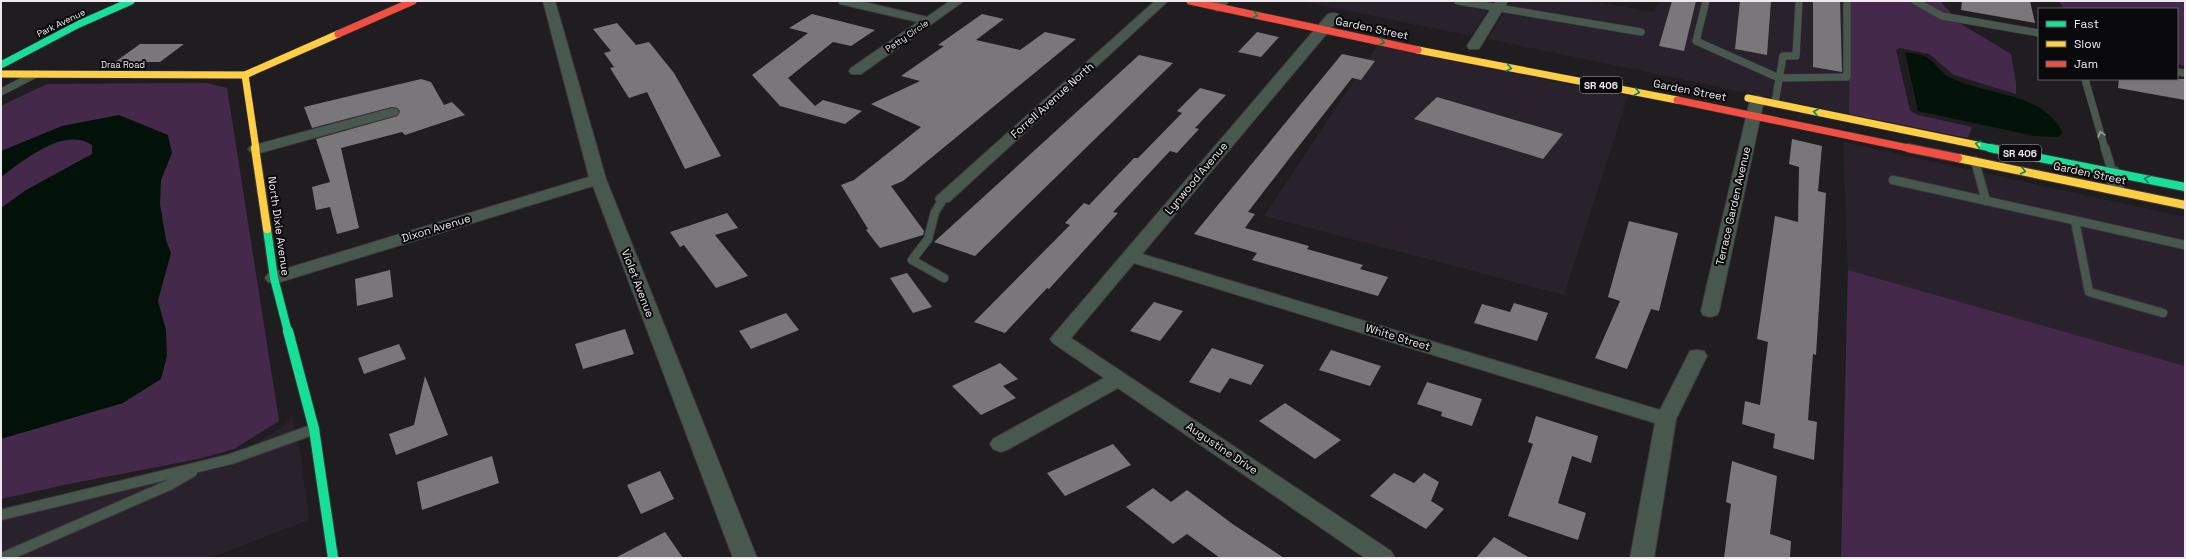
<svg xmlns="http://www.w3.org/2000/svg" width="2186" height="559" font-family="'Space Grotesk',sans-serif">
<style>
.built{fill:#29212b}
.green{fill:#45294b}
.water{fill:#031208}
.building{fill:#79777a}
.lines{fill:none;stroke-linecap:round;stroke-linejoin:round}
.lane-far2-casing{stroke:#3d3a3d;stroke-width:8}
.lane-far1-casing{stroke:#3d3a3d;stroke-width:10}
.lane-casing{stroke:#3d3a3d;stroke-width:12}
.street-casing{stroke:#3d3a3d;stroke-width:2}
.fast-far2-casing{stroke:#3d3a3d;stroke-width:8}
.fast-far1-casing{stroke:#3d3a3d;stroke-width:10}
.fast-casing{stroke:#3d3a3d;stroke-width:12}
.slow-far1-casing{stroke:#3d3a3d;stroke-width:8}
.slow-casing{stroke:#3d3a3d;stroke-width:10}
.jam-far1-casing{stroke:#3d3a3d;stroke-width:8}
.jam-casing{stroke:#3d3a3d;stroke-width:10}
.lane-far2{stroke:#49584f;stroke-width:7}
.lane-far1{stroke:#49584f;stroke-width:8}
.lane{stroke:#49584f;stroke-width:10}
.street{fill:#49584f;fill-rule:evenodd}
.fast-far2{stroke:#16e098;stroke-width:7}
.fast-far1{stroke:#16e098;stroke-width:8}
.fast{stroke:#16e098;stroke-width:10}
.slow-far1{stroke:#ffcf43;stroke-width:7}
.slow{stroke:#ffcf43;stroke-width:8}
.jam-far1{stroke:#f24e42;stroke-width:7}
.jam{stroke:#f24e42;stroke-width:8}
.oneway{stroke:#107f58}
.oneway2{stroke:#9ba09e}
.labels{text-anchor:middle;stroke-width:4;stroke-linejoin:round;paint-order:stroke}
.far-street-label{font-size:9px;fill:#ede9ed;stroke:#09080a}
.shield{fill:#09080a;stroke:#a9a6a9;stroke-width:1}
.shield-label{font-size:10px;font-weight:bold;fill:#ede9ed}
.street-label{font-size:11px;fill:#ede9ed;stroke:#09080a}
</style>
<rect width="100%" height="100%" fill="#201d21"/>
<g class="built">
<polygon points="1300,1 1493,1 1471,36"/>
<polygon points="1511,1 1591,1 1653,12 1658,1 1850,1 1849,114 1488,39"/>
<polygon points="1377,46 1628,96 1564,295 1264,216"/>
<polygon points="1843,142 2185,217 2185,366 1848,270"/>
<polygon points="292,416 300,451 309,520 210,558 1,558 1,507 195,468 237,455 285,425"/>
</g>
<g class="green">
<polygon points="1850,1 1940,1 1961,24 2011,54 2016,83 2016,94 1954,75 1929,54 1899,48 1896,50 1910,111 1918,115 1972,127 1968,138 1849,114"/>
<polygon points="2059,1 2185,1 2185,66 2177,64 2177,9 2064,9"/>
<polygon points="207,83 227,88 279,421 234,449 198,459 69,484 1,499 1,106 47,84"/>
<polygon points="1848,270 2185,366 2185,558 1841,558"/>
</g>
<g class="water">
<path d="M 1905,52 C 1911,53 1920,54 1926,57 C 1934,61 1940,72 1949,77 C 1985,96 2043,91 2063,133 L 2058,137 L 2034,136 L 1918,111 Z"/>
<path d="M 119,115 L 168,135 L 172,153 L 161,180 L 160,204 L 166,240 L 171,253 L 158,301 L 166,330 L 167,356 L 161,379 L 123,403 L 1,439 L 1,208 L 26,190 L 92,154 L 92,145 C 64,126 23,161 1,177 L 1,151 L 62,126 Z"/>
</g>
<g class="building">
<polygon points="1672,1 1696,1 1684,51 1659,46"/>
<polygon points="1740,1 1771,1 1767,55 1735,49"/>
<polygon points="1813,1 1840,1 1842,72 1813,67"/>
<polygon points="1962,1 2030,1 2035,23 1961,10"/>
<polygon points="812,14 875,30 851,46 833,42 788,78 815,106 823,100 862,111 845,124 780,106 752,75 808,33 789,28"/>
<polygon points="982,14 1004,19 976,40 1020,50 1045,32 1076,39 903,181 891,186 924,231 923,235 880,248 866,230 868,229 841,185 854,180 921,127 871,104 920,81 901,76 944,46 938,45"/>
<polygon points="617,23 636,45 649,42 674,73 721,156 685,169 647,92 629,98 610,68 614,67 604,53 611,51 593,29"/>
<polygon points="1257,32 1279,37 1261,57 1238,52"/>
<polygon points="140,44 184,44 160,62 115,62"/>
<polygon points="1342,54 1375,61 1361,80 1352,78 1295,151 1248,212 1255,214 1245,228 1309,246 1307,249 1363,265 1360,269 1388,277 1378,296 1252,260 1257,253 1194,234"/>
<polygon points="1139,55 1173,63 975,256 934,242"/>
<polygon points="421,79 431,82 444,105 452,102 465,115 405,135 402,132 341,148 359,228 337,234 330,207 316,210 312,187 330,182 316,139 397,116 400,111 397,108 392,107 312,128 304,107"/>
<polygon points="2119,79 2185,79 2185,100 2118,88"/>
<polygon points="1200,88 1226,95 1195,128 1199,129 1177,153 1170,151 1113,212 1118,213 1049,289 1047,288 1005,333 974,322 1070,225 1065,223 1084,203 1089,205 1134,158 1138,158 1182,113 1177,111"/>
<polygon points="1437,97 1563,134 1543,159 1414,119"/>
<polygon points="1792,139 1822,146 1818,191 1826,193 1816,355 1813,354 1808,420 1817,422 1814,460 1773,448 1775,434 1742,424 1745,401 1760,405 1768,342 1757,339 1775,216 1798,222 1799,167 1789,164"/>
<polygon points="727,213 738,228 715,235 748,276 716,288 684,245 680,247 670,232"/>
<polygon points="1629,221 1678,233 1659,311 1651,309 1627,369 1595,358 1620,301 1608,297"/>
<polygon points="390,270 393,297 357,306 355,279"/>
<polygon points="907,273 932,307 913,313 890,278"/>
<polygon points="1154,302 1183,311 1160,341 1130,331"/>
<polygon points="1514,303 1548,313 1537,341 1474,323 1482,304 1510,312"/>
<polygon points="786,313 799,330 751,349 739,331"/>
<polygon points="625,329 634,354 583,369 575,344"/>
<polygon points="399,344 406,359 364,374 358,358"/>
<polygon points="1212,348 1264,365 1251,385 1230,378 1220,393 1189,382"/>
<polygon points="1331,350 1381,366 1370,386 1319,370"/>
<polygon points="1000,363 1018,379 1003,386 1016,398 981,415 952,386"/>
<polygon points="425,376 448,435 396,455 389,434 414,425"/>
<polygon points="1427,382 1482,399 1472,426 1441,416 1442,412 1417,404"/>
<polygon points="1285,403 1341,440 1315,459 1259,421"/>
<polygon points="1536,416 1598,436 1591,463 1572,456 1558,503 1586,513 1578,540 1508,516 1533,444 1528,442"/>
<polygon points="1113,444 1131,465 1065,496 1047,473"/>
<polygon points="492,456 499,483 422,510 417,482"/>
<polygon points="1732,461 1777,476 1770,534 1791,541 1790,558 1724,558 1731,504 1726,502"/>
<polygon points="660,471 674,499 641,514 627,485"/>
<polygon points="1394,473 1414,483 1424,473 1439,482 1431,501 1444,509 1426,529 1370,496"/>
<polygon points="1153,488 1171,502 1187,490 1234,525 1284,558 1220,558 1187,534 1173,544 1126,507"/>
<polygon points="665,532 683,558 615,558"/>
<polygon points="1494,537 1530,558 1476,558"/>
</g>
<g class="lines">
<defs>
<g id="lane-far2">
<polyline points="1458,1 1641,32"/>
<polyline points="1706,1 1696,41 1779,78 1847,77 1847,1"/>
<polyline points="1915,1 1942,16 2039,33"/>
<polyline points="2177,72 2185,73"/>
<polyline points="2085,79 2105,149"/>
<polyline points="1,92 36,74"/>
<polyline points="1775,103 1783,56 1796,56 1799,1"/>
</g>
<g id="lane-far1">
<polyline points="2105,148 2112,171"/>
<polyline points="1975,161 1986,201"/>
<polyline points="1893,180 2185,245"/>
<polyline points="943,199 935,212 928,239 912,260 944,278"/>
<polyline points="2075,221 2089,292 2163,313"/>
</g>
<g id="lane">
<polyline points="1,515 231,459 312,430"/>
<polyline points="2,558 169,485 192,472"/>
</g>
<g id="street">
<polygon points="543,1 555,1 606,179 757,558 733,558 593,186 280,282 274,283 268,282 265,278 268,274 589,177"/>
<polygon points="838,1 860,1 927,17 950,1 964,1 861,74 851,74 849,71 851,68 918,22 840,4"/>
<polygon points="1155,1 1168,1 949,202 937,202 935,199 937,196"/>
<polygon points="1216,1 1229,1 1221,10 1217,11 1211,7"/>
<polygon points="1496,1 1508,1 1479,49 1469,49 1467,46"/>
<polygon points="1333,13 1338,14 1339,17 1338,20 1142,254 1660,410 1690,351 1697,350 1704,351 1707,356 1676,419 1654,558 1630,558 1655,423 1134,263 1071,338 1391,551 1395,558 1365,558 1118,388 1009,449 1001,452 993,449 990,444 993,439 1104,378 1053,343 1050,339 1328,14"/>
<polygon points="1757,96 1762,97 1764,100 1719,311 1717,315 1710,317 1703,315 1701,311 1750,100 1752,97"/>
<polygon points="392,108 397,109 399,112 397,115 256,154 251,152 248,149 251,146"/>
<polygon points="2112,166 2118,168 2125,191 2123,194 2111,194 2104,171 2106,168"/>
</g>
<g id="fast-far2">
<polyline points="1,65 79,24 131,1"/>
<polyline points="1977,145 1995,149"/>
</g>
<g id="fast-far1">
<polyline points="1990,148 2185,187"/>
<polyline points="267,229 274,278 288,332"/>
</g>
<polyline id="fast" points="288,331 314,429 333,558"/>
<g id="slow-far1">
<polyline points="1418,50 1677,100"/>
<polyline points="1,74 245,75 338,34"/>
<polyline points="245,75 256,149"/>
<polyline points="1748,98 1977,145"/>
</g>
<g id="slow">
<polyline points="255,148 267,229"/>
<polyline points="1958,158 2185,205"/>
</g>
<g id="jam-far1">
<polyline points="1190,1 1418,50"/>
<polyline points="338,34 413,1"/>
<polyline points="1677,100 1913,149"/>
</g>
<polyline id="jam" points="1908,148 1958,158"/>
</defs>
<use href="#lane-far2" class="lane-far2-casing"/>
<use href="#lane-far1" class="lane-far1-casing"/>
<use href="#lane" class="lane-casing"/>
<use href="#street" class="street-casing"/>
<use href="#fast-far2" class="fast-far2-casing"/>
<use href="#fast-far1" class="fast-far1-casing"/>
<use href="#fast" class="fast-casing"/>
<use href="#slow-far1" class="slow-far1-casing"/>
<use href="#slow" class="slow-casing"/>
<use href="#jam-far1" class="jam-far1-casing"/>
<use href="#jam" class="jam-casing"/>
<use href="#lane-far2" class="lane-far2"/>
<use href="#lane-far1" class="lane-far1"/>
<use href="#lane" class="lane"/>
<use href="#street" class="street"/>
<use href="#fast-far2" class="fast-far2"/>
<use href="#fast-far1" class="fast-far1"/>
<use href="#fast" class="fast"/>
<use href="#slow-far1" class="slow-far1"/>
<use href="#slow" class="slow"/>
<use href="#jam-far1" class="jam-far1"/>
<use href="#jam" class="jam"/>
</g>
<defs><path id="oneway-chevron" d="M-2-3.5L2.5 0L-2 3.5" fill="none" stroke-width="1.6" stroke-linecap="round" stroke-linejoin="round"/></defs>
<g class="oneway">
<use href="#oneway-chevron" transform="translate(1255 15) rotate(13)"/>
<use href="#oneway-chevron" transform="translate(1382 42) rotate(12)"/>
<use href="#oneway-chevron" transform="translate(1509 68) rotate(11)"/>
<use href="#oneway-chevron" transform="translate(1637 92) rotate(11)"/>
<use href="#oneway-chevron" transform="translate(1816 112) rotate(-169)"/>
<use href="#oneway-chevron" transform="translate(1978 144) rotate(-169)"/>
<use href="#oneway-chevron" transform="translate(2023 171) rotate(12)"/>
<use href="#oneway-chevron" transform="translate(2147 179) rotate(-168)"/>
</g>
<use class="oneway2" href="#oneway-chevron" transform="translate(2101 134) rotate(-106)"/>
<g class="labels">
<g class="far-street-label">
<text transform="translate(61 23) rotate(-26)" y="3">Park Avenue</text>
<text transform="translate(907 36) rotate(-34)" y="3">Petty Circle</text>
<text x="123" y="68">Draa Road</text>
</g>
<g class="shield">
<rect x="1580" y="77" width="42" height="16" rx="3"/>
<rect x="1999" y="145" width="42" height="16" rx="3"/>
</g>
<g class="shield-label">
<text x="1601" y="89">SR 406</text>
<text x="2020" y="157">SR 406</text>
</g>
<g class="street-label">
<text transform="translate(1372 28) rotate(12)" y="4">Garden Street</text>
<text transform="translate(1690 90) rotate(11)" y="4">Garden Street</text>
<text transform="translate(1052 100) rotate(-42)" y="4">Forrell Avenue North</text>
<text transform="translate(2090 173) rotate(12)" y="4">Garden Street</text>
<text transform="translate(1196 178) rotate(-50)" y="4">Lynwood Avenue</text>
<text transform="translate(1733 206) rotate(-77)" y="4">Terrace Garden Avenue</text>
<text transform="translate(279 226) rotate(82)" y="4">North Dixie Avenue</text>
<text transform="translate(436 228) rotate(-17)" y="4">Dixon Avenue</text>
<text transform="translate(638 283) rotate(69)" y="4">Violet Avenue</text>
<text transform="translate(1398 337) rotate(17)" y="4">White Street</text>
<text transform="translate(1222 448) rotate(34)" y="4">Augustine Drive</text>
</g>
</g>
<rect width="2186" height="559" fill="none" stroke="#ede9ed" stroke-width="4"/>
<rect x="2038" y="8" width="140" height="72" fill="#09080a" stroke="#646265"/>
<rect x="2046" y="21" width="20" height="6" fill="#16e098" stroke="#646265"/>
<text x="2074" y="28" font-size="12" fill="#ede9ed">Fast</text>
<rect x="2046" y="41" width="20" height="6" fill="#ffcf43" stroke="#646265"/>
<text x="2074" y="48" font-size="12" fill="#ede9ed">Slow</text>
<rect x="2046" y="61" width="20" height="6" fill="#f24e42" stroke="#646265"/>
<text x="2074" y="68" font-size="12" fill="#ede9ed">Jam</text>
</svg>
